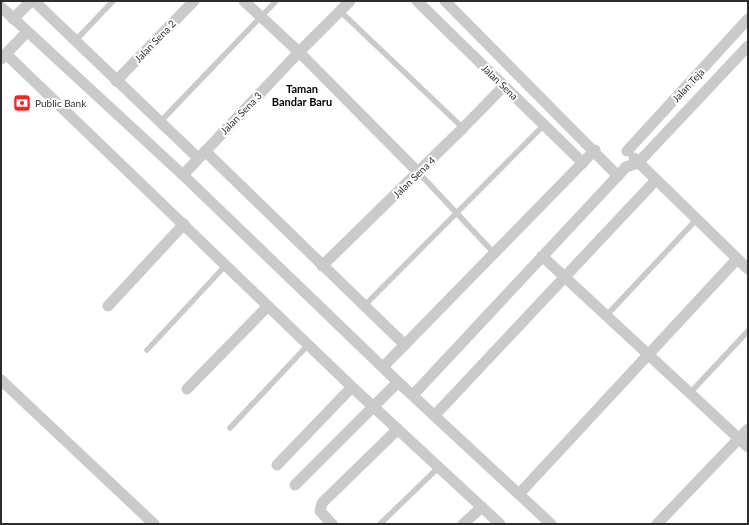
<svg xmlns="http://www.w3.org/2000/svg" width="749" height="525" font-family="Lato,sans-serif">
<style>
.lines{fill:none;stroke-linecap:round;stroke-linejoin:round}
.lane{stroke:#cacaca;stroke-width:5.5}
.street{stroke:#cacaca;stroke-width:11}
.labels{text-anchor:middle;stroke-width:4;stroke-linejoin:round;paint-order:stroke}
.street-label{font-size:10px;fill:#2d2d2d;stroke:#fff}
.poi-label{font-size:10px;fill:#2d2d2d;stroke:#fff;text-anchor:start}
.neighbourhood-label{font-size:11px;font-weight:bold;fill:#000;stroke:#fff}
</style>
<rect width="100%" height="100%" fill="#fff"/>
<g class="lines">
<g class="lane">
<polyline points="340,11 463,128"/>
<polyline points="75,41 113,1"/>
<polyline points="160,122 276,1"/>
<polyline points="418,172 494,253"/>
<polyline points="364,306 544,125"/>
<polyline points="606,316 696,220"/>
<polyline points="147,350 226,265"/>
<polyline points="690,393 748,331"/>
<polyline points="230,428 308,345"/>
<polyline points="380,524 439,467"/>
</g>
<g class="street">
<polyline points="34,1 198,158"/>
<polyline points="244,1 299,52 418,172"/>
<polyline points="417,1 583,163"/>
<polyline points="445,1 618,176"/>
<polyline points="1,7 183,175 398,382 551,524"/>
<polyline points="13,19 31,1"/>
<polyline points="6,54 352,387 500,524"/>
<polyline points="1,59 27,32"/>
<polyline points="116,81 194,1"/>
<polyline points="205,151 405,345"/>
<polyline points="627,151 748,19"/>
<polyline points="634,158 748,269"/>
<polyline points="183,175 299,52 350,1"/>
<polyline points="542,256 748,447"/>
<polyline points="322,266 463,128 504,86"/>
<polyline points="108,306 184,224"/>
<polyline points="383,367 595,150"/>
<polyline points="1,380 154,524"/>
<polyline points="187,389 268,306"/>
<polyline points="413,395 626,167 638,163 748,46"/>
<polyline points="435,415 655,181"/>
<polyline points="277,465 352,387"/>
<polyline points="295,485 398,382"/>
<polyline points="519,494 737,259"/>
<polyline points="332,524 320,511 322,503 398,429"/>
<polyline points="463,524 482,507"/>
<polyline points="657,524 748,429"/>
</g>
</g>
<defs>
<symbol id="bank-square" viewBox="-11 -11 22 22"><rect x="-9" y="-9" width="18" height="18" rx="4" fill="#f22521" stroke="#fff"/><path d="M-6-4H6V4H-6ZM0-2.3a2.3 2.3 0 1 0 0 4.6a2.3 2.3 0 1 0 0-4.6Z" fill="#fff"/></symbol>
</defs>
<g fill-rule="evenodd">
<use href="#bank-square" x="12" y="93" width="20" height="20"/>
</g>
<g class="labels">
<g class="street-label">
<text transform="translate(155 41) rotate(-46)" y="4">Jalan Sena 2</text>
<text transform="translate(500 82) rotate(44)" y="4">Jalan Sena</text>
<text transform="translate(688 85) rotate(-47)" y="4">Jalan Teja</text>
<text transform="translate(241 113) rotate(-46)" y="4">Jalan Sena 3</text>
<text transform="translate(414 177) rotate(-44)" y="4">Jalan Sena 4</text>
</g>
<g class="poi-label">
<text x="35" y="107">Public Bank</text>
</g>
<g class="neighbourhood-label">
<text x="302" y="93">Taman<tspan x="302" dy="13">Bandar Baru</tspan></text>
</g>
</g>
<rect width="749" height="525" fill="none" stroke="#2d2d2d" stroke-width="4"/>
</svg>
